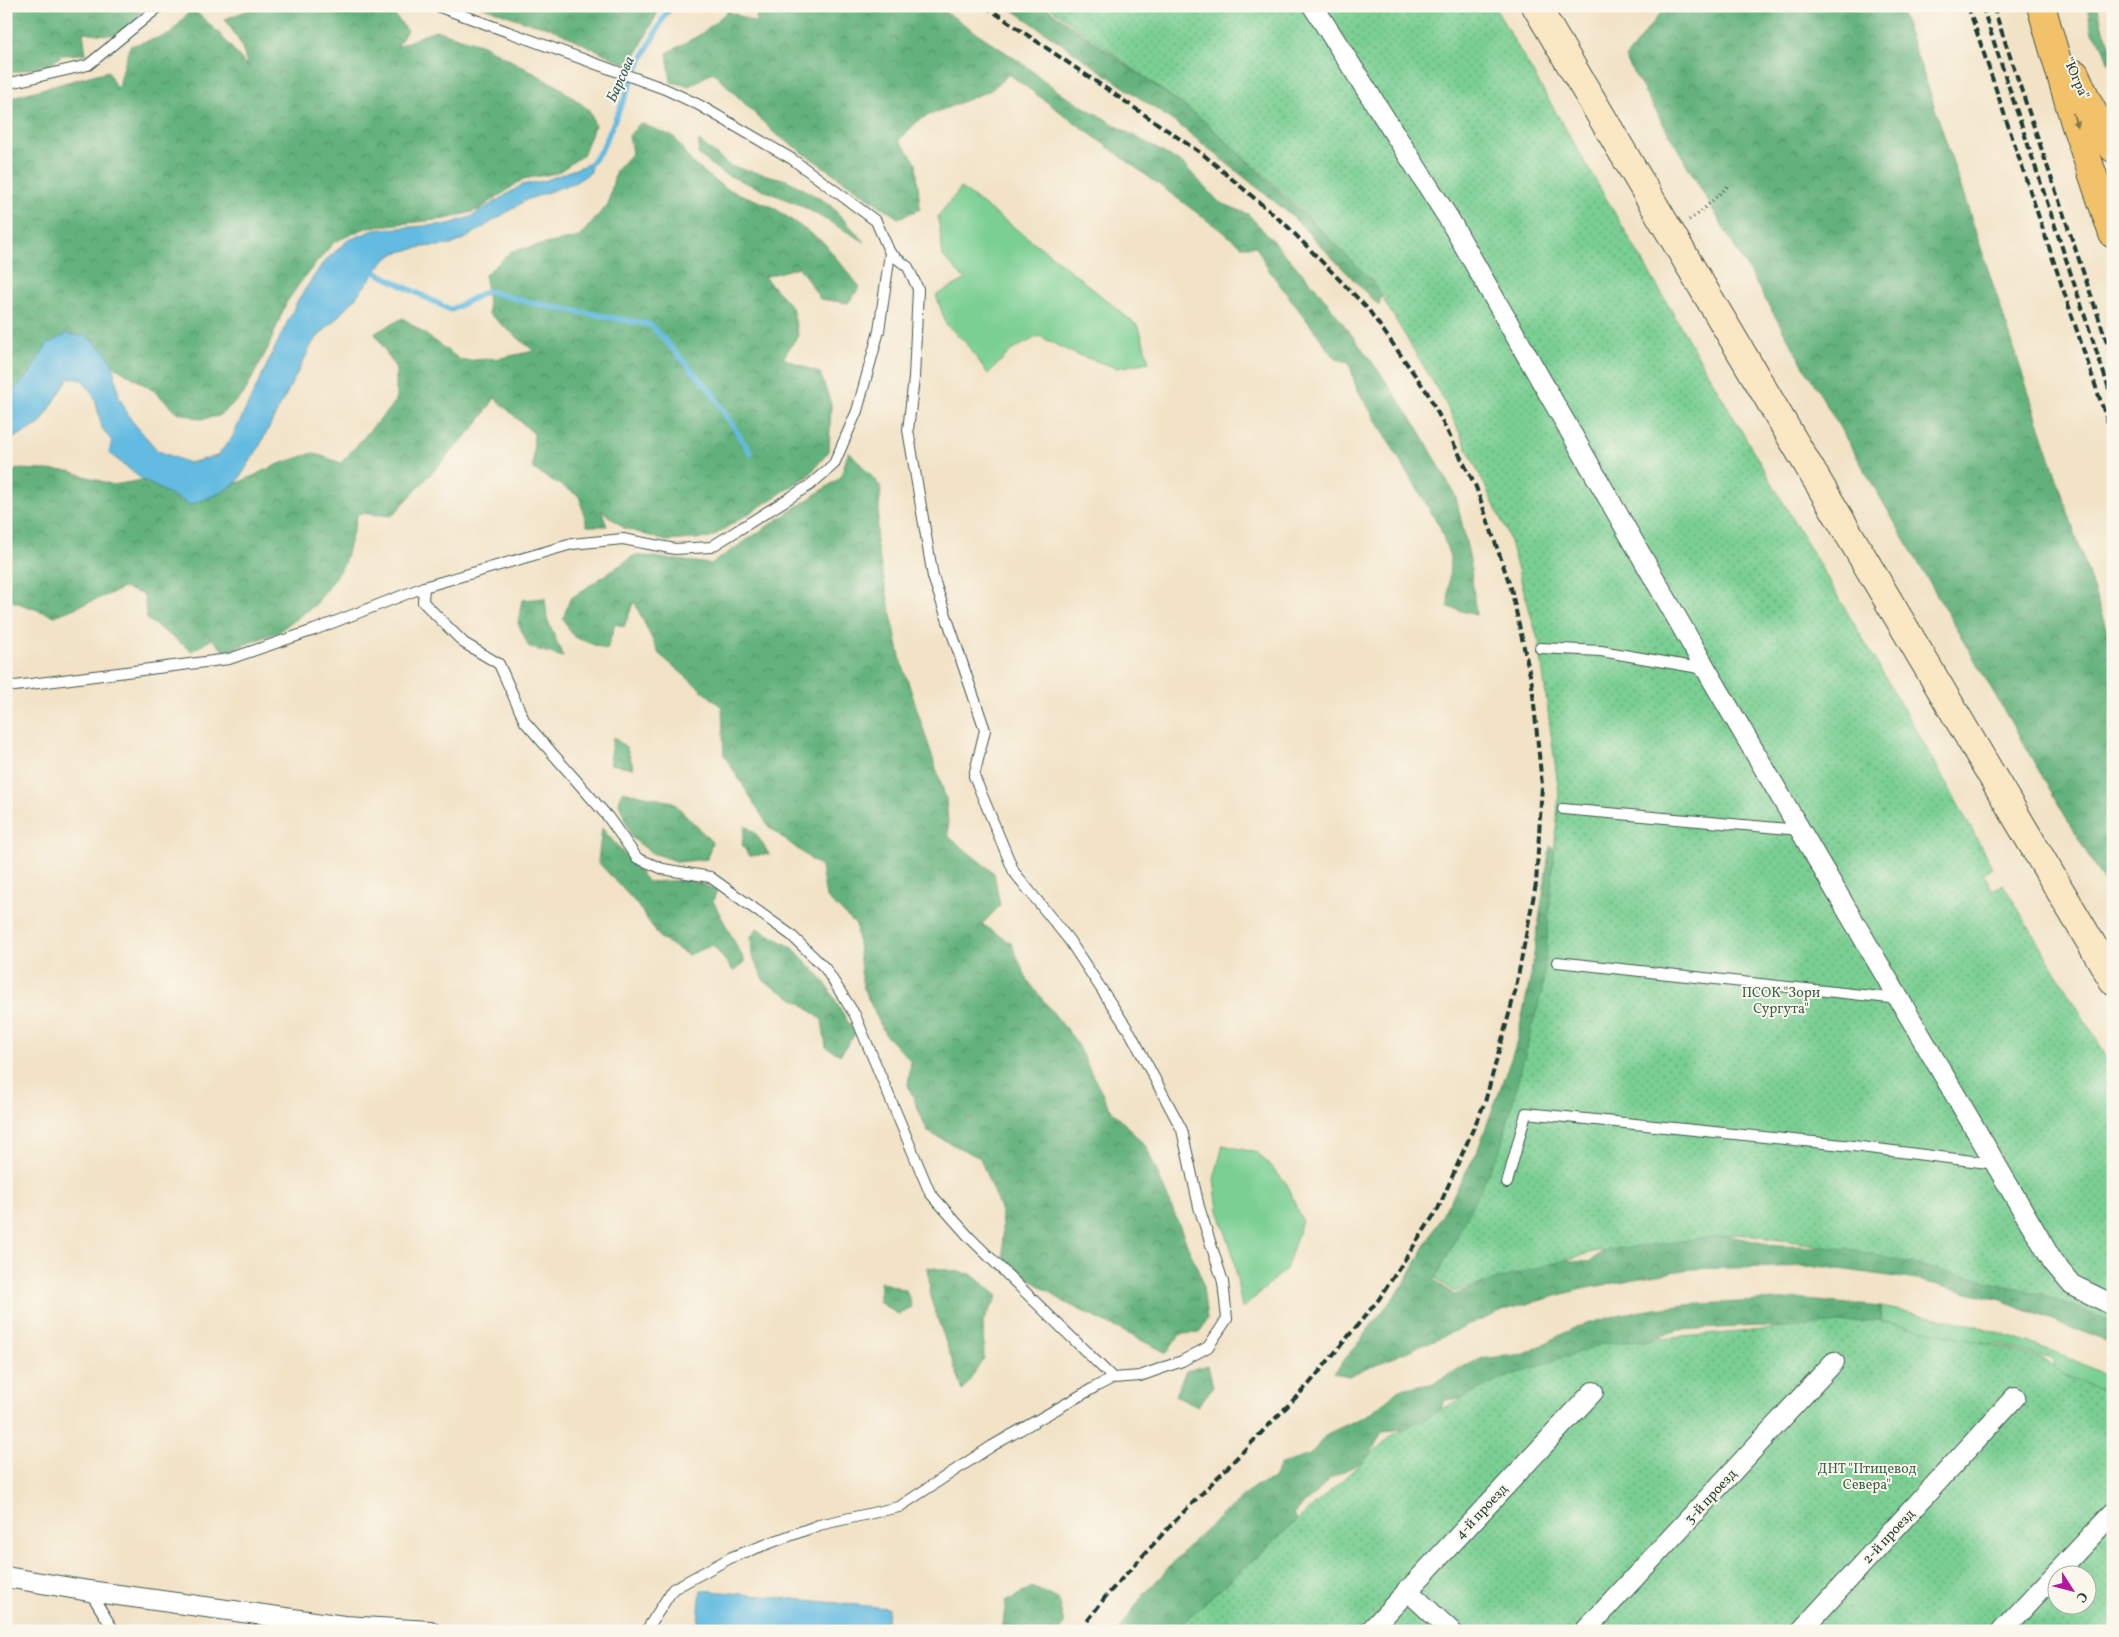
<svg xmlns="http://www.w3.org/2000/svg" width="2119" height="1637" font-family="Vollkorn,serif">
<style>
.grass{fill:#7acf93;stroke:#4c8664}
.forest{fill:url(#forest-crowns);stroke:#417858}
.garden{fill:url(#garden-dots);stroke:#4c8664;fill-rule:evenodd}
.water{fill:#64bbe1;stroke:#427c8a}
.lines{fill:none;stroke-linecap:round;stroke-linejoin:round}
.stream{stroke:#64bbe1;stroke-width:5.5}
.lane-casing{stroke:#3f564a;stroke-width:12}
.street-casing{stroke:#3f564a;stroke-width:22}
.secondary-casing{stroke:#3f564a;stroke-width:30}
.highway-casing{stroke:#3f564a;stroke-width:30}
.path{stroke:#3f564a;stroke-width:3;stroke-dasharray:1 4;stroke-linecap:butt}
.lane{stroke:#fff;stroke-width:10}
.street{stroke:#fff;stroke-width:20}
.secondary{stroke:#fae7c3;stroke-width:28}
.highway{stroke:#f2c26a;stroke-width:28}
.rail{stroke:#1f3d34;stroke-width:4;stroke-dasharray:8 4;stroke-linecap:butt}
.oneway{fill:#7e794c}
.labels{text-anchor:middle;stroke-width:4;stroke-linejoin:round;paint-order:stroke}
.street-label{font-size:14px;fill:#1f3d34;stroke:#fbf7ec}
.park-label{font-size:14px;fill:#36624c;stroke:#fbf7ec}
.water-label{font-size:15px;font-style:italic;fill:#305c5f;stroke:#fbf7ec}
</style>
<defs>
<pattern id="forest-crowns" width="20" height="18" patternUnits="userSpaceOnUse" patternTransform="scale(1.25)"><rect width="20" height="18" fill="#63b27d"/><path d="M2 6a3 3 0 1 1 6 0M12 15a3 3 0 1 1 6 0" fill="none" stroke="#519267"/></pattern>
<pattern id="garden-dots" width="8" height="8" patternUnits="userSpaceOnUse" patternTransform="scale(1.25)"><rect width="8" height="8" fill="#7acf93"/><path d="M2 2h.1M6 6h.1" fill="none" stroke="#63a979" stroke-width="1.8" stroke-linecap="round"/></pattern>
</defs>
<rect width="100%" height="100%" fill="#fbf7ec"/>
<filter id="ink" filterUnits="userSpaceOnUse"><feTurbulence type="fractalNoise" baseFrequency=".02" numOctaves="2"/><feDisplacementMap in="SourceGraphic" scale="10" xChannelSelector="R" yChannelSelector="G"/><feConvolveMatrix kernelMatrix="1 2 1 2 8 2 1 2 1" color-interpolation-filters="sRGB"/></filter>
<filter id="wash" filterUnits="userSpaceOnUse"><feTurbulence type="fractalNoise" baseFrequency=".0096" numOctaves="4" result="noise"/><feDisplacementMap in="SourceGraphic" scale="20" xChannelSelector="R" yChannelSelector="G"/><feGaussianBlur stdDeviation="1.12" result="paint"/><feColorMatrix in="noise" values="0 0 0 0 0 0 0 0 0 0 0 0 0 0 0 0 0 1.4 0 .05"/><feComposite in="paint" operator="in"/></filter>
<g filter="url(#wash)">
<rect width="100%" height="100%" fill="#f2e3c7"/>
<g class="grass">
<polygon points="961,188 1055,258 1139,327 1149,362 1117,368 1075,354 1039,336 1012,350 988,374 965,342 946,324 936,295 965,280 943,256 938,216"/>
<polygon points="1223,1145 1258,1153 1287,1184 1302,1221 1286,1269 1242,1309 1233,1255 1218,1210 1214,1179"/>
<polygon points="1881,1307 1974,1325 2058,1353 2113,1378 2113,1408 2058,1387 2052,1359 1996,1344 1881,1328"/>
</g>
<g class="forest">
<path d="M 6,6 L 143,6 C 142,12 138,16 135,21 C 121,41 104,34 83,32 L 86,54 L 62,55 L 51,64 L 6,74 Z"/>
<polygon points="245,6 387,6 407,30 397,47 435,30 483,45 559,87 589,110 595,125 583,155 557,173 523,179 479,210 445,219 368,227 334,242 302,280 286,303 268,348 243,395 219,416 201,419 177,412 154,391 113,365 105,351 47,344 29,374 6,399 6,101 16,96 108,71 117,90 130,46 171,34 192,8 219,33 248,67 241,44 225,19 251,9"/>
<polygon points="481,6 661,6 636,55 626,64 548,27 523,21"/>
<polygon points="757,6 937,6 1023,64 1063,95 1183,164 1219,202 1248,214 1317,289 1378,370 1420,431 1456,497 1470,560 1476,615 1448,607 1450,557 1440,527 1356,387 1349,362 1336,359 1268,269 1256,246 1242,246 1009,74 991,90 920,119 899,140 916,162 920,209 898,218 773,132 713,72 689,86 671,82 667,53 701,34 728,11 756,23"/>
<polygon points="1011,6 1044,6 1203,120 1382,288 1379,306 1290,214 1183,128 1013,10"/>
<polygon points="1666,6 1899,6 1927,84 2113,649 2113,898 1625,58"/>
<polygon points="2087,6 2097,6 2105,33 2113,50 2109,64 2102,45 2092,33"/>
<polygon points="640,123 674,137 692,163 725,188 773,207 824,243 860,287 848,303 820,299 799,267 764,277 792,307 798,335 783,358 820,373 831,404 829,451 808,476 710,538 666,541 624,528 601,510 607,526 587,526 579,496 533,469 534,434 495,398 477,424 392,516 358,513 344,564 316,604 278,632 225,652 212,639 192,651 147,619 144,595 124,588 55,616 6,599 6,477 17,469 69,471 113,485 143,480 190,505 279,464 313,453 341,463 396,401 396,369 375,333 403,318 462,361 501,358 534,351 489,314 485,275 512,251 579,237 608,204 616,170 632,153 629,136"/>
<polygon points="699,141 730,166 787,180 828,203 865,242 800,205 722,173 698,154"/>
<polygon points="849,451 881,487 876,542 900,657 946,799 949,837 994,873 1000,906 982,924 1011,943 1028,981 1074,1039 1109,1107 1147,1148 1202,1280 1207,1318 1200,1333 1180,1334 1167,1353 1064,1302 1004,1261 1001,1212 980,1158 928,1132 908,1085 911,1061 886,1036 863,988 856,925 826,897 821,867 769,827 724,755 722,707 659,654 634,601 624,627 615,624 607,650 574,637 563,619 570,599 635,555 711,564 840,478"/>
<polygon points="545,598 547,618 563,657 529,647 518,623 522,600"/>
<polygon points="613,737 626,747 634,768 610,764"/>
<polygon points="622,791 673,802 712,842 707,859 679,862 652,853 632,838 619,803"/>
<polygon points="745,825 756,834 769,854 749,856 742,844"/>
<polygon points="602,828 648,882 689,880 717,890 713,901 745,962 734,972 713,945 688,955 661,939 636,903 598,862"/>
<polygon points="1550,846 1558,853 1547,970 1519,1104 1491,1183 1435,1280 1454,1295 1550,1259 1589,1262 1612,1245 1725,1235 1777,1246 1842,1247 2056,1293 2088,1314 2102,1308 2113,1314 2113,1344 2002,1300 1917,1280 1818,1266 1689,1269 1582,1289 1505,1310 1349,1376 1334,1373 1404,1284 1477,1152 1515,1048 1530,981"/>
<polygon points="757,928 793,948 824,981 855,1034 840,1055 826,1047 822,1020 801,1003 765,982 752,955 751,937"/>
<polygon points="928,1267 971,1274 998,1296 983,1321 984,1358 963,1391 931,1300"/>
<polygon points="880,1282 906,1290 912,1307 899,1315 879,1302"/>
<polygon points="1795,1299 1881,1307 1881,1328 1829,1332 1758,1326 1678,1330 1629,1347 1564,1384 1445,1400 1433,1427 1382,1431 1368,1459 1334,1476 1293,1514 1311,1548 1221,1618 1171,1631 1119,1631 1141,1598 1192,1542 1255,1486 1272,1480 1281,1464 1310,1455 1327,1434 1373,1412 1399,1389 1431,1384 1478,1359 1525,1354 1576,1327 1622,1314 1684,1305"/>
<polygon points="1208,1365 1213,1387 1198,1406 1175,1395 1186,1371"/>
<polygon points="1032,1587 1058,1599 1064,1624 1060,1631 1002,1631 1006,1602"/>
</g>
<g class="garden">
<polygon points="1048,6 1494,6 1942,775 1992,867 1983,873 1993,890 2003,884 2113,1067 2113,1323 2046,1295 1854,1250 1737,1234 1593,1252 1454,1292 1436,1278 1500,1150 1543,986 1559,794 1539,643 1507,532 1445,402 1373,282 1296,205 1203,120"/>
<path d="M 1876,1320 L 1969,1339 L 2041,1358 L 2062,1374 L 2113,1395 L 2113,1631 L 1174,1631 L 1391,1436 L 1495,1381 L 1602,1344 ZM 2056,1574 L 2086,1574 L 2086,1604 L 2056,1604 Z"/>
</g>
<g class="water">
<polygon points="591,163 591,172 576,182 526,200 466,238 451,245 422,247 395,253 385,260 352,302 313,342 258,449 237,482 220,493 190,505 143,480 109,453 112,441 102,428 95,398 83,380 69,378 40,424 10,440 6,438 6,399 29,374 47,344 67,334 88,337 105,351 113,365 119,397 131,420 158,451 189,463 217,456 232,438 298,300 323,263 347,241 374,230 449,224 471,217 522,185 544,181"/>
<polygon points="701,1590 888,1608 886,1631 697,1631"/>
</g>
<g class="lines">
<g class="stream">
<polyline points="591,163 602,149 641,61 665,15 673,6"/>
<polyline points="375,272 451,310 487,291 532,303 651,325 710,390 751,454"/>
</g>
</g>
</g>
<g filter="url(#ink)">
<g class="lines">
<defs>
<g id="lane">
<polyline points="6,84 88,65 160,6"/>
<polyline points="424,587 423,602 464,643 499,664 525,722 608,817 637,858 663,869 710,877 791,935 825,968 855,1015 930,1193 970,1238 1113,1378"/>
<polyline points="1540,648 1601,651 1705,669"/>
<polyline points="6,684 15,686 229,659 314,630 424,587 572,544 623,539 675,549 711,547 810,485 834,464 857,411 879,331 890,253 876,221 792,159 699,105 665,89 437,6"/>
<polyline points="1563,809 1800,830"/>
<polyline points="1557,962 1899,999"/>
<polyline points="1507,1183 1526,1113 1853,1146 1996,1164"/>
<polyline points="90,1592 114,1631"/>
<polyline points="646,1631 673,1589 732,1557 819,1525 899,1507 992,1446 1097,1386 1113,1378 1140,1376 1182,1361 1208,1347 1227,1319 1223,1282 1199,1207 1182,1130 1131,1034 1069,940 1014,872 974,776 985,730 933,577 908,430 914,378 918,289 908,267 890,253"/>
</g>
<g id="street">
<polyline points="1313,6 1449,219 1706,669 2053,1262 2072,1285 2113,1305"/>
<polyline points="6,1577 89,1591 344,1626 430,1631"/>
<polyline points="1407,1590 1451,1631"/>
<polyline points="1370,1631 1593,1392"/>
<polyline points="1585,1631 1834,1362"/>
<polyline points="1801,1631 2015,1397"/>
<polyline points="2002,1631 2113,1513"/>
</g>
<polyline id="secondary" points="1536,6 2113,980"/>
<g id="highway">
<polyline points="2041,6 2075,123 2113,234"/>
<polyline points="2075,74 2088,103 2113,148"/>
</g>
</defs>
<use href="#lane" class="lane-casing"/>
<use href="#street" class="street-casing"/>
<use href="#secondary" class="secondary-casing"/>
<use href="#highway" class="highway-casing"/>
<polyline class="path" points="1689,220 1697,215 1728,186"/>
<use href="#lane" class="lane"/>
<use href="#street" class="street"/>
<use href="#secondary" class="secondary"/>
<use href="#highway" class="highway"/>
<g class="rail">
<polyline points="985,6 1205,156 1287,226 1368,309 1427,392 1476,487 1511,588 1532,684 1542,785 1536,884 1515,992 1485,1102 1438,1209 1379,1299 1309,1384 1171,1525 1106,1596 1080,1631"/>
<polyline points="1968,6 2113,438"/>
<polyline points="1982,6 2113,401"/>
<polyline points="1993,6 2113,360"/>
</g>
</g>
<defs><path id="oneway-solid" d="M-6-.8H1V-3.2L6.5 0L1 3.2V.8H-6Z" transform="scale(1.25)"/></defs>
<use class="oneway" href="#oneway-solid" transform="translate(2075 120) rotate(73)"/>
</g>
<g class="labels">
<g class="street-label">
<text transform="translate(2077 78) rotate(66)" y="5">"Югра"</text>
<text transform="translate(1710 1496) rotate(-47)" y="5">3-й проезд</text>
<text transform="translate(1481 1511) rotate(-47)" y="5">4-й проезд</text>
<text transform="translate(1888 1536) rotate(-47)" y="5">2-й проезд</text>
</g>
<g class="park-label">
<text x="1781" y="997">ПСОК "Зори<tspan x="1781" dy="16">Сургута"</tspan></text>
<text x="1867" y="1473">ДНТ "Птицевод<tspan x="1867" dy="16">Севера"</tspan></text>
</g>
<g class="water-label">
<text transform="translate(620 79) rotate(-66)" y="5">Барсова</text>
</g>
</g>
<rect width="2119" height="1637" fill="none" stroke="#fbf7ec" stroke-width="25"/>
<g transform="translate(2072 1590) rotate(126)"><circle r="24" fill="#fbf7ec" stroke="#a3ada2"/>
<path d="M0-4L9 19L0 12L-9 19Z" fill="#b5179e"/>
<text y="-8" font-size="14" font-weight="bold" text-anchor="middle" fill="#1f3d34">С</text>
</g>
</svg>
